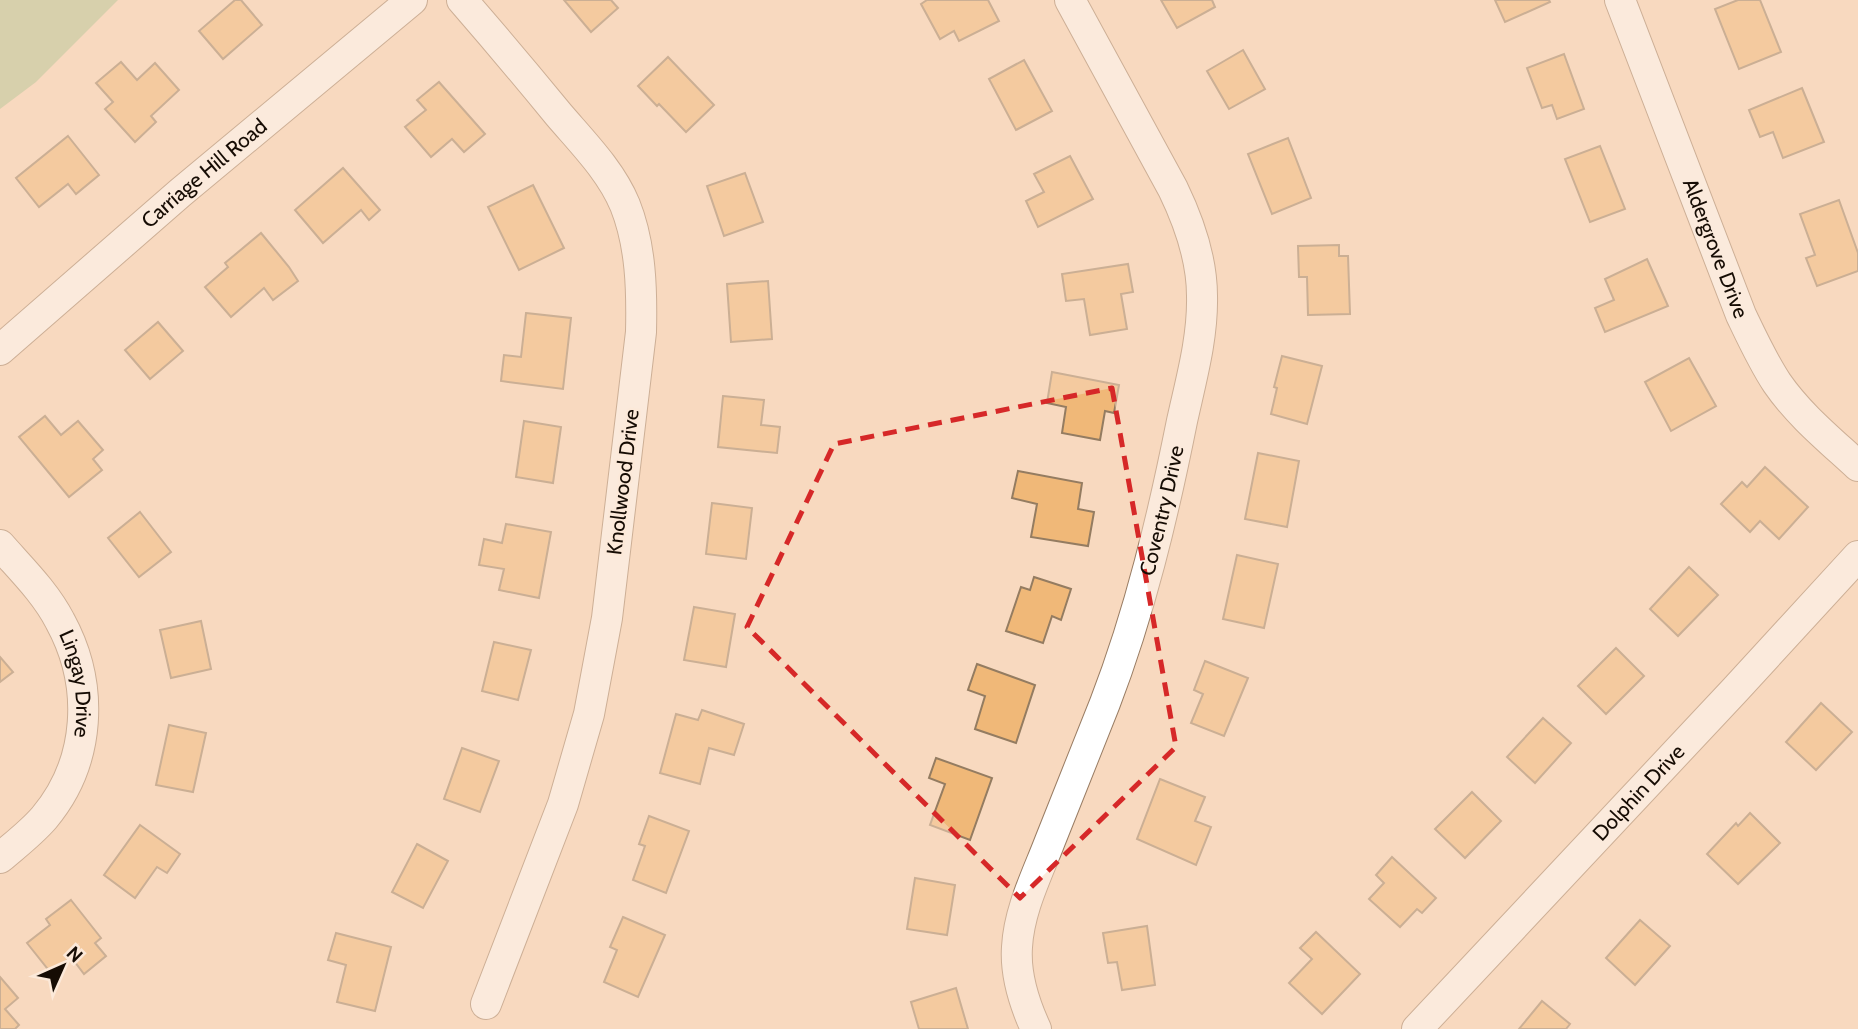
<svg xmlns="http://www.w3.org/2000/svg" width="1858" height="1029" font-family="Cabin,sans-serif">
<style>
.green{fill:#afc595}
.building{fill:#f0b878;stroke:#947c61;stroke-width:2}
.lines{fill:none;stroke-linecap:round;stroke-linejoin:round}
.minor-casing{stroke:#997d64;stroke-width:32}
.minor{stroke:#fff;stroke-width:30}
.marked{fill:none;stroke:#d62828;stroke-width:5;stroke-dasharray:14 9;stroke-linejoin:round}
.labels{text-anchor:middle;stroke-width:5;stroke-linejoin:round;paint-order:stroke}
.street-label{font-size:21px;fill:#160c04;stroke:#fce9d9}
</style>
<rect width="100%" height="100%" fill="#f8d9bf"/>
<polygon class="green" points="0,0 118,0 36,82 0,109"/>
<g class="building">
<polygon points="235,0 241,0 262,25 223,59 199,31"/>
<polygon points="564,0 611,0 618,8 591,32"/>
<polygon points="927,0 988,0 999,21 959,41 954,31 940,39 921,4"/>
<polygon points="1161,0 1212,0 1215,7 1177,28"/>
<polygon points="1495,0 1549,0 1550,2 1505,22"/>
<polygon points="1738,0 1760,0 1781,52 1739,69 1715,9"/>
<polygon points="1243,50 1265,89 1229,109 1207,71"/>
<polygon points="1564,54 1584,109 1557,119 1552,105 1542,108 1527,68"/>
<polygon points="668,57 714,105 686,132 659,104 657,106 638,86"/>
<polygon points="1024,60 1052,111 1016,130 989,79"/>
<polygon points="121,62 137,80 155,63 179,90 151,116 156,122 135,142 105,109 113,102 96,83"/>
<polygon points="439,82 485,134 464,152 452,139 431,157 405,127 426,110 417,100"/>
<polygon points="1802,88 1824,142 1783,158 1773,132 1760,137 1749,110"/>
<polygon points="68,136 99,175 76,194 68,184 39,207 16,178"/>
<polygon points="1288,138 1311,198 1272,214 1248,154"/>
<polygon points="1600,146 1625,209 1590,222 1565,159"/>
<polygon points="1070,156 1093,199 1038,227 1026,201 1044,192 1034,174"/>
<polygon points="343,168 380,210 369,220 361,210 323,243 295,210"/>
<polygon points="745,173 763,222 724,236 707,186"/>
<polygon points="533,185 564,248 519,270 488,207"/>
<polygon points="1839,200 1858,253 1858,271 1817,286 1806,258 1815,255 1800,214"/>
<polygon points="261,233 289,267 298,281 273,300 264,288 231,317 205,287 228,267 225,263"/>
<polygon points="1339,245 1339,256 1348,256 1350,314 1308,315 1307,277 1299,277 1298,246"/>
<polygon points="1647,259 1668,306 1605,332 1595,308 1614,300 1605,279"/>
<polygon points="1128,264 1133,292 1121,294 1127,329 1090,335 1084,299 1066,301 1062,274"/>
<polygon points="768,281 772,339 731,342 727,284"/>
<polygon points="526,313 571,318 563,389 501,381 504,355 521,357"/>
<polygon points="158,322 183,351 150,379 125,350"/>
<polygon points="1282,356 1322,366 1307,424 1271,414 1277,388 1274,387"/>
<polygon points="1689,358 1716,406 1671,431 1645,382"/>
<polygon points="1052,372 1119,385 1114,413 1105,411 1100,440 1062,433 1066,407 1047,403"/>
<polygon points="723,396 764,400 761,425 780,427 777,453 718,447"/>
<polygon points="45,416 61,435 78,421 103,450 93,459 102,470 69,497 19,437"/>
<polygon points="524,421 561,427 553,483 516,477"/>
<polygon points="1258,453 1299,461 1287,527 1245,519"/>
<polygon points="1765,467 1808,507 1779,539 1760,521 1750,532 1721,504 1742,482 1747,487"/>
<polygon points="1018,471 1082,483 1078,509 1094,512 1088,546 1031,537 1037,504 1012,498"/>
<polygon points="712,503 752,508 746,559 706,554"/>
<polygon points="140,512 171,552 139,577 108,538"/>
<polygon points="506,524 551,532 539,598 499,590 504,569 479,565 484,539 502,543"/>
<polygon points="1237,555 1278,564 1264,628 1223,619"/>
<polygon points="1689,567 1718,595 1678,636 1650,609"/>
<polygon points="1034,577 1071,589 1061,620 1052,616 1043,643 1006,631 1021,587 1030,590"/>
<polygon points="694,607 735,614 726,667 684,660"/>
<polygon points="201,621 211,669 171,678 160,630"/>
<polygon points="494,642 531,650 518,700 482,691"/>
<polygon points="1616,648 1644,676 1606,714 1578,686"/>
<polygon points="0,657 13,672 0,682"/>
<polygon points="1205,661 1248,678 1224,736 1191,723 1203,694 1194,690"/>
<polygon points="977,664 1035,685 1016,743 975,729 985,696 968,690"/>
<polygon points="1821,703 1852,732 1816,770 1786,742"/>
<polygon points="702,710 744,724 734,755 709,748 700,784 660,773 676,714 698,720"/>
<polygon points="1543,718 1571,743 1535,783 1507,757"/>
<polygon points="169,725 206,733 193,792 156,785"/>
<polygon points="462,748 499,761 480,812 444,799"/>
<polygon points="936,758 992,778 970,840 930,825 945,784 929,778"/>
<polygon points="1160,779 1205,797 1195,821 1211,827 1196,865 1137,839"/>
<polygon points="1472,792 1501,821 1465,858 1435,829"/>
<polygon points="1750,813 1780,843 1738,884 1707,854 1736,823 1738,826"/>
<polygon points="649,816 689,831 666,893 633,880 645,846 639,844"/>
<polygon points="140,825 180,854 167,873 157,867 135,898 104,875"/>
<polygon points="417,844 448,861 423,908 392,892"/>
<polygon points="1392,857 1436,898 1422,913 1417,909 1400,927 1369,899 1384,883 1376,875"/>
<polygon points="915,878 955,885 947,935 907,929"/>
<polygon points="71,900 101,938 95,943 106,956 84,974 71,957 51,973 27,943 50,925 46,919"/>
<polygon points="623,917 665,935 638,997 604,982 617,950 610,947"/>
<polygon points="1640,920 1670,946 1635,985 1606,958"/>
<polygon points="1147,926 1155,985 1122,990 1117,962 1108,963 1103,933"/>
<polygon points="1316,932 1360,974 1322,1014 1289,983 1312,959 1300,948"/>
<polygon points="336,933 391,947 375,1011 337,1002 346,965 328,960"/>
<polygon points="0,977 18,998 5,1009 19,1025 15,1029 0,1029"/>
<polygon points="956,988 968,1029 919,1029 911,1002"/>
<polygon points="1542,1001 1570,1024 1566,1029 1519,1029"/>
</g>
<g class="lines">
<defs>
<g id="minor">
<path d="M 462,0 C 495,38 527,76 559,115 C 583,143 611,171 625,205 C 641,245 642,290 641,332 L 607,618 L 589,714 L 563,804 L 486,1004"/>
<path id="s1" d="M 1620,0 L 1741,315 C 1752,338 1763,362 1777,383 C 1799,415 1830,440 1858,466"/>
<path id="s2" d="M 0,350 L 180,193 L 412,0"/>
<path id="s3" d="M 0,545 C 21,569 45,592 60,621 C 95,685 91,762 44,818 C 31,833 15,845 0,858"/>
<path id="s4" d="M 1036,1029 C 1024,1003 1015,976 1017,947 C 1019,910 1037,875 1050,841 C 1068,795 1087,749 1105,703 C 1140,612 1163,516 1182,421 C 1191,380 1203,338 1202,296 C 1202,258 1189,222 1173,189 L 1070,0"/>
<path id="s5" d="M 1417,1029 L 1735,690 L 1858,556"/>
</g>
</defs>
<use href="#minor" class="minor-casing"/>
<use href="#minor" class="minor"/>
</g>
<path d="M0 0H1858V1029H0ZM 1112,388 L 1176,747 L 1020,898 L 747,627 L 834,444 Z" fill="#f8d9bf" fill-opacity=".55" fill-rule="evenodd"/>
<path class="marked" d="M 1112,388 L 1176,747 L 1020,898 L 747,627 L 834,444 Z"/>
<g class="labels">
<g class="street-label">
<text dy="7" stroke="none"><textPath href="#s2" startOffset="270">Carriage Hill Road</textPath></text>
<text dy="7" stroke="none"><textPath href="#s1" startOffset="266">Aldergrove Drive</textPath></text>
<text transform="translate(623 482) rotate(-83)" y="7">Knollwood Drive</text>
<text dy="7" stroke="none"><textPath href="#s4" startOffset="546">Coventry Drive</textPath></text>
<text dy="7" stroke="none"><textPath href="#s3" startOffset="163">Lingay Drive</textPath></text>
<text dy="7" stroke="none"><textPath href="#s5" startOffset="324">Dolphin Drive</textPath></text>
</g>
</g>
<g transform="translate(63 966) rotate(45)" stroke="#fce9d9" stroke-width="5" paint-order="stroke">
<path d="M0-5L12 26L0 18L-12 26Z" fill="#160c04"/>
<text y="-10" font-size="19" font-weight="bold" text-anchor="middle" fill="#160c04">N</text>
</g>
</svg>
